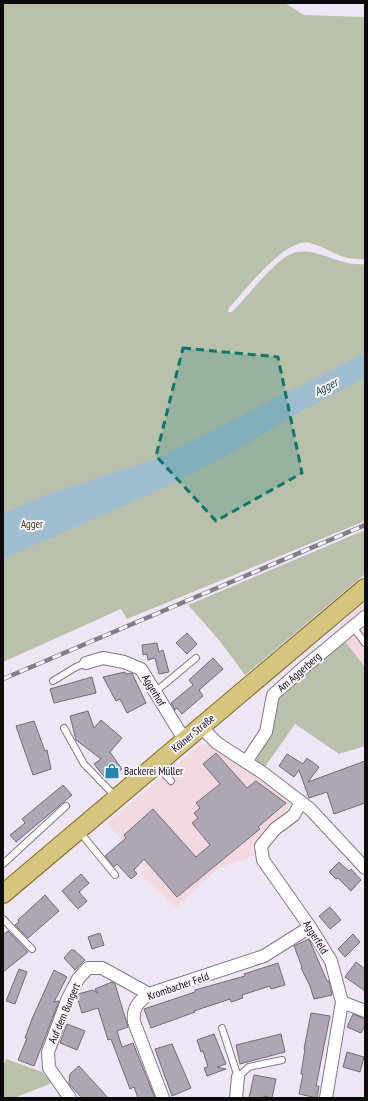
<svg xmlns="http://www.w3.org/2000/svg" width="368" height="1101" font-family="'PT Sans Narrow',sans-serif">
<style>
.industrial{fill:#f2d9e1}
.green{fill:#b9c1ab}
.water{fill:#a1bdd0}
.building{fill:#b0a7b5;stroke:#746b78}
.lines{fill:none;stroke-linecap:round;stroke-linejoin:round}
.lane-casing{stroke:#817885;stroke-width:8}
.street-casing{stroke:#817885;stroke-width:14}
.primary-casing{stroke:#7e6b1f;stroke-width:20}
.lane{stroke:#fff;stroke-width:6}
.street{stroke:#fff;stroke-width:12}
.primary{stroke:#d6c57e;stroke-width:18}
.rail-casing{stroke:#827c85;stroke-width:4.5}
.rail{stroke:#fbf5fe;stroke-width:3;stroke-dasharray:9;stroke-linecap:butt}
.marked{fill:#0f766e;fill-opacity:0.2;stroke:#0f766e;stroke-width:3;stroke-dasharray:8 5;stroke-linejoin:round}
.labels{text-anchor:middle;stroke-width:4;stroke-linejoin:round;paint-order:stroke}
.park-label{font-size:11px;fill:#334112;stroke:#fbf5fe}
.street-label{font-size:11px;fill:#0d0a0e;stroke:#fbf5fe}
.poi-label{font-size:11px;fill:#0d0a0e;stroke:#fbf5fe;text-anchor:start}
.water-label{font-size:12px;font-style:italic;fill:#043c57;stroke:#fbf5fe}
</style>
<rect width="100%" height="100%" fill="#efe6f5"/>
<g class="industrial">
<polygon points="365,603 365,667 336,628"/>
<polygon points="201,744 209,745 218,751 286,798 289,803 288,808 286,813 267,829 251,849 255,856 219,868 176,907 140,874 145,869 107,823"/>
</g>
<g class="green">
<path d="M 4,3 L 285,3 L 304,15 L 365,17 L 365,259 C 340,261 332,249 310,243 C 285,237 245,291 229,308 L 228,312 L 232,312 C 246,298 274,261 291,254 C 298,251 307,251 315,253 C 332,257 346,266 365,264 L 365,521 L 127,619 L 121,609 L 3,662 L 3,4 Z"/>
<polygon points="365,530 365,574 245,675 219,640 188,605"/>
<polygon points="344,640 365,667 365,746 339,754 295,724 265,767 256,760 271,732 277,700"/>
<polygon points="6,1059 42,1072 52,1083 14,1098 3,1098 3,1067"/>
</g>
<polygon class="water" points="365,353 365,378 302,411 219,460 153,493 3,559 3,514 45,495 163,456"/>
<g class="building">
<polygon points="187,633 197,644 187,654 176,643"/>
<polygon points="157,643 159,652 163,650 169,672 159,674 155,658 148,660 147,654 143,655 142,645"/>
<polygon points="213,658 223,669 199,690 203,696 182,714 177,708 175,710 171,703 193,685 189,680"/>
<polygon points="125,672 126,674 132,673 146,703 127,713 120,699 116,701 103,677"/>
<polygon points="92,677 96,693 54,703 50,689"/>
<polygon points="88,711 94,728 101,720 122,738 110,752 122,769 107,780 94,764 101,759 76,740 70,716"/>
<polygon points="34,721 45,751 47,750 51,769 33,775 16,726"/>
<polygon points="216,753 247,788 256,781 286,803 258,827 260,829 177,897 144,859 134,870 137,874 131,879 117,864 114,867 105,856 126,838 124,835 153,809 196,857 210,845 192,823 198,818 194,813 200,808 196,803 220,784 203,764"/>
<polygon points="287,754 303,764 307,758 319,767 308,782 365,761 365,803 334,814 327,792 309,798 299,770 294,777 279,766"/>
<polygon points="63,785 72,795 16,842 10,835 25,823 22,819"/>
<polygon points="339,862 349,871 351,869 361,880 351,891 338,878 336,879 329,872"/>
<polygon points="81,874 89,883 79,892 87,901 78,909 62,891"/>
<polygon points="45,895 59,911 28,938 15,925 19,922 18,920"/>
<polygon points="330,907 341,920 330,929 319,916"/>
<polygon points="8,931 28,952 3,972 3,935"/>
<polygon points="100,933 104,945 92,949 88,937"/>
<polygon points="353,934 360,942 345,957 338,949"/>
<polygon points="309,939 327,981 329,981 332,995 314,999 310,986 301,968 302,967 294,946"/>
<polygon points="71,950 74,950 85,960 75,970 64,958"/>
<polygon points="356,962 365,969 365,991 345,977"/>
<polygon points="278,963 285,985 271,989 270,986 242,995 243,998 231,1002 230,999 194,1011 195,1012 151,1028 144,1009 195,992 195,990 245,976 244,974"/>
<polygon points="19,969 27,972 15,1004 6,1001"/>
<polygon points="54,970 67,977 54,1002 59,1001 34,1066 18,1060 27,1038 25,1038 32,1019"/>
<polygon points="112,982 115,984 128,1027 117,1031 122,1047 133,1043 155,1098 138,1098 134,1087 130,1089 111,1039 108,1040 98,1008 82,1013 77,997 78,994 93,990 98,993 95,989"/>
<polygon points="311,1013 330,1016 316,1086 319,1086 317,1098 299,1094 303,1074 301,1074 305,1049 304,1049"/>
<polygon points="353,1014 365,1019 365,1025 361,1033 347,1027"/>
<polygon points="67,1024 85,1031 77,1050 60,1043"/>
<polygon points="214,1034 226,1064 217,1067 226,1069 207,1076 204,1068 208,1067 203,1051 201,1052 197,1040"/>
<polygon points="281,1034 285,1052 240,1064 236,1045"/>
<polygon points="172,1044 191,1088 172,1096 155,1049"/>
<polygon points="347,1052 364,1057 360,1072 343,1067"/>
<polygon points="79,1066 101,1090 108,1098 82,1098 69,1084 70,1074"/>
<polygon points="254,1075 276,1079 272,1098 264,1096 263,1098 249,1098"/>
</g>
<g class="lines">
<defs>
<g id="lane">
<polyline points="353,627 365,643"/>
<polyline points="53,681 76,667 86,663"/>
<polyline points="155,692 196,658"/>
<polyline points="64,728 84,764 116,797"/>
<polyline points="157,766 171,781"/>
<polyline points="79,831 115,875"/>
<polyline points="3,864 66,806"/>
<polyline points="3,919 32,949"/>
<polyline points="222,1028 238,1077 249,1067 282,1060"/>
</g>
<g id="street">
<polyline points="86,663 103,658 124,662 141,669 179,731 186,739"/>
<polyline points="201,727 217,743 263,773 310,809 365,868"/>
<polyline points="246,762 266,732 273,695 302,669 365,617"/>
<polyline points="301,802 294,815 275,829 261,846 263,860 310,927 331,961 342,1002 326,1098"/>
<polyline points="342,1002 365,1011"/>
<polyline points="70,1098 49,1068 48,1052 68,998 78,979 88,968 102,968 149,994"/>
<path d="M 163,1098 L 134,1022 C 132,1008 139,1001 149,994 L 264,956 L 310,927"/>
<polyline points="236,1098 238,1077"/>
</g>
<polyline id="primary" points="3,894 365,588"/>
</defs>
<use href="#lane" class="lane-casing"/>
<use href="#street" class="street-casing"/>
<use href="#primary" class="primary-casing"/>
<use href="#lane" class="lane"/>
<use href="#street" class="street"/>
<use href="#primary" class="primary"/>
<defs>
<polyline id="rail" points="3,679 365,525"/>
</defs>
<use href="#rail" class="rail-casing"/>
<use href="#rail" class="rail"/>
</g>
<path class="marked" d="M 183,348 L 278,357 L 302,473 L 216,521 L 156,456 Z"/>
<defs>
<symbol id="shop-bare" viewBox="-9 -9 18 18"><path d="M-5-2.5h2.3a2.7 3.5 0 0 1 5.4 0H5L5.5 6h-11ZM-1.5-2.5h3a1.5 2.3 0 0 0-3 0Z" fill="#2785b2" stroke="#fbf5fe" stroke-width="2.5" paint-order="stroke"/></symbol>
</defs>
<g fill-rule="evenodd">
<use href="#shop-bare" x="101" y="760" width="22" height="22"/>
</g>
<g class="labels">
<g class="park-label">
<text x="32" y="528">Agger</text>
</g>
<g class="street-label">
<text transform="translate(299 672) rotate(-41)" y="4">Am Aggerberg</text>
<text transform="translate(154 690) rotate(59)" y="4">Aggerhof</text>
<text transform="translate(193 733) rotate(-40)" y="4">Kölner Straße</text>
<text transform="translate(316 937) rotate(58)" y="4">Aggerfeld</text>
<text transform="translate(178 986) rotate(-19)" y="4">Krombacher Feld</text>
<text transform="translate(64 1013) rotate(-67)" y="4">Auf dem Bungert</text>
</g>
<g class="poi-label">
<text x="124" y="775">Backerei Müller</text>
</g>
<g class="water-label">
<text transform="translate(326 387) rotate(-28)" y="4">Agger</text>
</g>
</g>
<rect width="368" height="1101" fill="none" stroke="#0d0a0e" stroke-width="8"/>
</svg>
